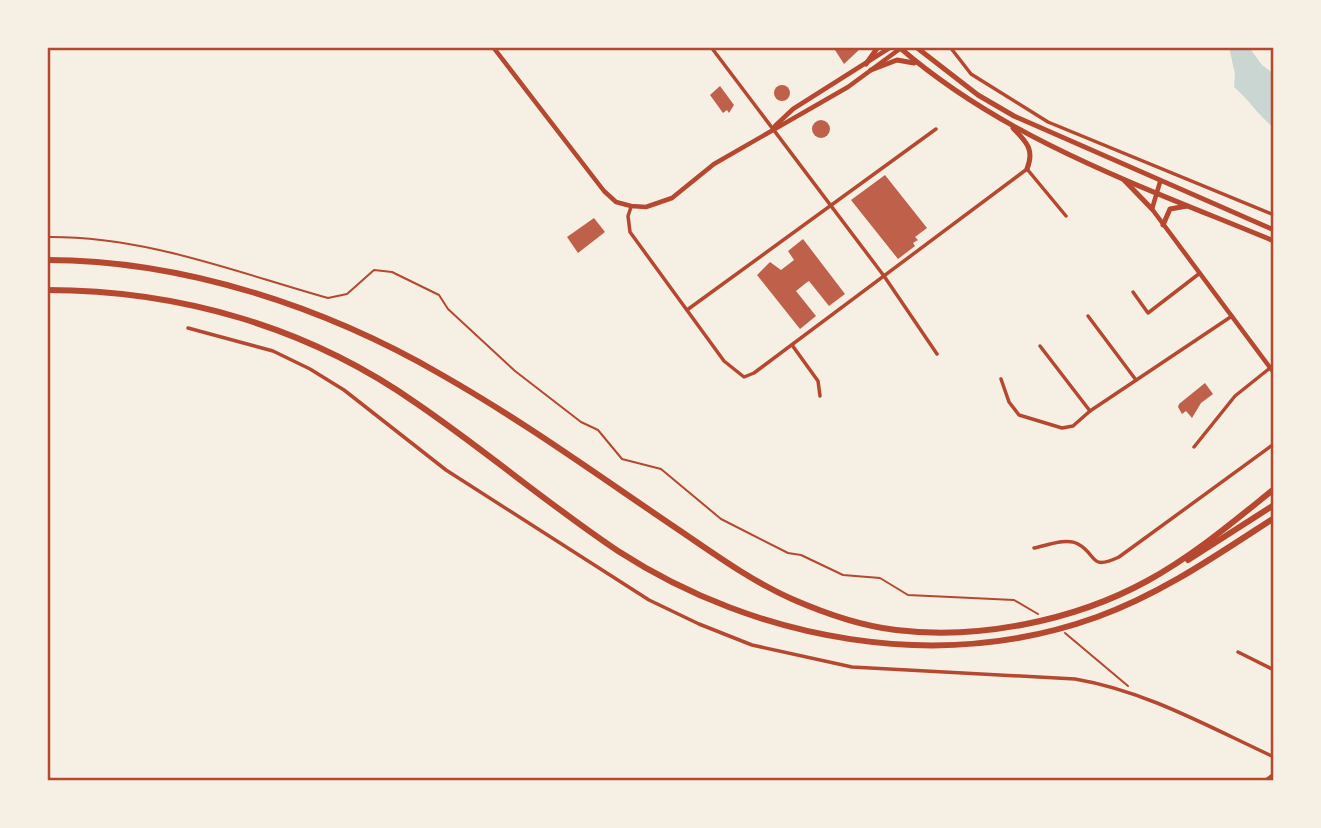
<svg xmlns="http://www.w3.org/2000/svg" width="1321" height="828" font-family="'Alegreya Sans',sans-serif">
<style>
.water{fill:#c9d6d2}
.building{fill:#bf614a}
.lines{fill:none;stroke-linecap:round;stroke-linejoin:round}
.path{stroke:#b5482f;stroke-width:2}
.minor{stroke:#b5482f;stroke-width:3.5}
.tertiary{stroke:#b5482f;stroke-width:4.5}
.trunk{stroke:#b5482f;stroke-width:5}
.motorway{stroke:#b5482f;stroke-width:6}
.neatline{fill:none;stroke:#b5482f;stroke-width:2.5}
</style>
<rect width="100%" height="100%" fill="#f6efe4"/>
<path class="water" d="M 1229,47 L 1249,47 L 1262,65 L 1274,74 L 1274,128 C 1258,115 1249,100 1234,87 L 1235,74 Z"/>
<g class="building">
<polygon points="839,47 861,47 861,48 844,64 835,50"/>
<circle cx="782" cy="93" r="8"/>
<polygon points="720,86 734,105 729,113 727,110 723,113 710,95"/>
<circle cx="821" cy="129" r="9"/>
<polygon points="885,175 927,228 915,237 918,240 913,243 915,246 898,259 851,200"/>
<polygon points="594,218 605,232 578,253 567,237"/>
<polygon points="803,239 845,294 829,306 809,281 806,283 796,291 816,316 800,329 757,275 770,262 781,270 794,260 788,251"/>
<polygon points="1205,383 1213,394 1201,403 1192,418 1186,411 1182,414 1178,407 1179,404"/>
</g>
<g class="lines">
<g class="path">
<path d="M 47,237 C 146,236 235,272 328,298 L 347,294 L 374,270 L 392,272 L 439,295 L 448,309 L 515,371 L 581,422 L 598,430 L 622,459 L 661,469 L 721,519 L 788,553 L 801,555 L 843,575 L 880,578 L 908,595 L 1014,600 L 1038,614"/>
<polyline points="1065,633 1128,686"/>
</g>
<g class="minor">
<polyline points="711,47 884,276 937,354"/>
<polyline points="950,47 971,74 1048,122 1274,215"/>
<polyline points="631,207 628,216 630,232 724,361 744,377 754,373 1027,169 1066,216"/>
<polyline points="1133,292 1148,313 1200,273"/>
<polyline points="687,310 936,129"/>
<polyline points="1088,316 1136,380"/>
<path d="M 188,328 L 273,351 L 310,369 L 344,390 L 446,470 L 649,600 L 699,624 L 752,645 L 852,667 L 1075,679 C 1146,691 1209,727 1274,757"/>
<polyline points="792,345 818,381 820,396"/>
<polyline points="1040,346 1090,411"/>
<polyline points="1001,379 1009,402 1019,415 1062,428 1073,426 1090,411 1232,316"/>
<polyline points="1194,447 1235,396 1270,368"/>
<path d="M 1034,548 C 1045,546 1067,537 1078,544 C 1098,555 1089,571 1119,557 L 1274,444"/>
<polyline points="1238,652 1274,670"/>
<polyline points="1265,781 1274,774"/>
</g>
<g class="tertiary">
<polyline points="493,47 604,191 616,202 631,206 646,207 672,198 714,164 848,87 901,48"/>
<polyline points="47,50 50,47"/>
<polyline points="775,126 793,109 891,47"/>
<polyline points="1160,182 1152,209 1274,373"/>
</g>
<g class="trunk">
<path d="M 899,47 C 1007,141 1144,187 1274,241"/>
<polyline points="916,47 978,95 1014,116 1274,230"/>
<polyline points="866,64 878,47"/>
<polyline points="871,70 897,60 914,63"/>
<path d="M 1013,128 C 1026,142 1035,149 1027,169"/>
<polyline points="1124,180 1152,209"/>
<polyline points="1163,225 1170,209 1187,206"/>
</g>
<g class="motorway">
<path d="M 47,260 C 183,260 325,307 442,375 C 523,421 599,476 676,528 C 713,553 751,581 792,599 C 824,613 861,626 896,630 C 978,640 1074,621 1147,581 C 1193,556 1233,522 1274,489"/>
<path d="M 47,290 C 179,290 308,327 416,403 C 485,450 549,505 618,551 C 757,641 939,674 1097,617 C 1161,594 1217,555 1274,518"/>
<polyline points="1188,560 1274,505"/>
</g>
</g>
<rect width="1321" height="828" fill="none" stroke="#f6efe4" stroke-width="98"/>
<rect x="49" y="49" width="1223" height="730" class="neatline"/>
</svg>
